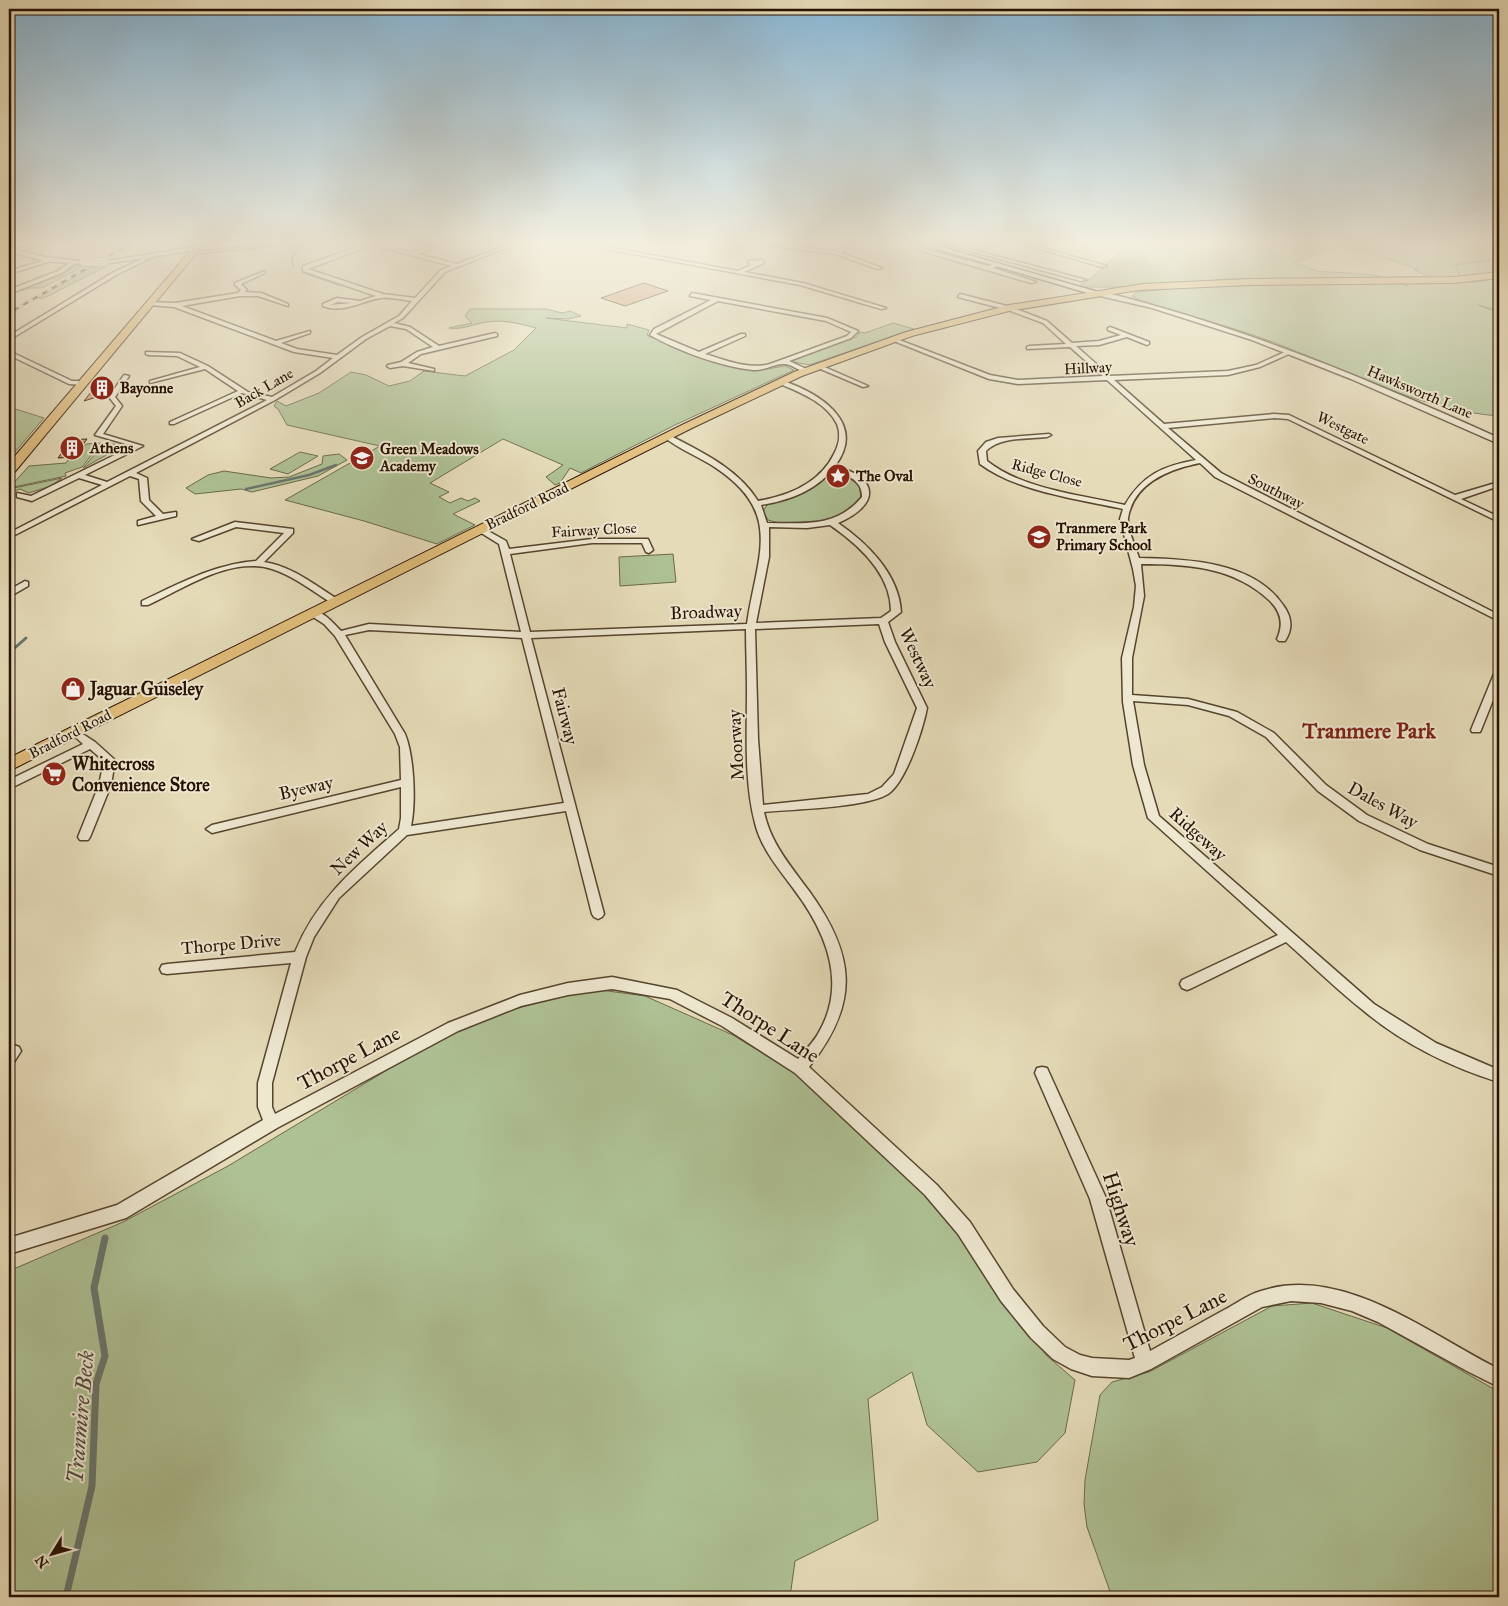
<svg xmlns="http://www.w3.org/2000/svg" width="1508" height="1606" font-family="'IM FELL Great Primer',serif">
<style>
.green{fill:#aec194;stroke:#6a694a}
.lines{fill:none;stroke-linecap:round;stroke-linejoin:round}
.stream-far3{stroke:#6a766e;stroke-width:2}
.stream-far2{stroke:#6a766e;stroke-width:2.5}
.stream-far1{stroke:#6a766e;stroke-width:3}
.stream{stroke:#6a766e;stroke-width:7}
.building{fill:#cc976f;stroke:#261100}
.minor-casing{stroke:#56442e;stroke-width:3}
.tertiary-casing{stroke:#56442e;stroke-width:3}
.secondary-casing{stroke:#261100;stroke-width:3}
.primary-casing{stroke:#261100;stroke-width:2}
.minor{fill:#eee8d1;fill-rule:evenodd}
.tertiary{fill:#eee8d1;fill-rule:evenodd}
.secondary{fill:#eee8d1;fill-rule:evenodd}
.primary{fill:#e2be7c;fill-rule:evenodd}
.rail-casing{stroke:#261100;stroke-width:2.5}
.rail{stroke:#eee8d1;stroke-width:2;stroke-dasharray:5.5;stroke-linecap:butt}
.tertiary-bridge-casing{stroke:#56442e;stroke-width:9;stroke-linecap:butt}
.tertiary-bridge{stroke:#eee8d1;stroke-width:8}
.labels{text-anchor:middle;stroke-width:4;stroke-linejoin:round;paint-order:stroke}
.far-street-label{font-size:15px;fill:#261100;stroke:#eee8d1}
.far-poi-label{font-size:15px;font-weight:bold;fill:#261100;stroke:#eee8d1;text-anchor:start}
.street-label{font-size:18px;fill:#261100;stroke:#eee8d1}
.poi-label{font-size:18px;font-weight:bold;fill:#261100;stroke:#eee8d1;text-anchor:start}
.near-street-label{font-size:21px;fill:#261100;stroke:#eee8d1}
.district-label{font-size:22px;font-weight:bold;fill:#7a1f14;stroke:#eee8d1}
.near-water-label{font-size:22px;font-style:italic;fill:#4e4c40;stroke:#eee8d1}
</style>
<rect width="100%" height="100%" fill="#e5dbb8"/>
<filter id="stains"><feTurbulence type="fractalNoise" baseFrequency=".004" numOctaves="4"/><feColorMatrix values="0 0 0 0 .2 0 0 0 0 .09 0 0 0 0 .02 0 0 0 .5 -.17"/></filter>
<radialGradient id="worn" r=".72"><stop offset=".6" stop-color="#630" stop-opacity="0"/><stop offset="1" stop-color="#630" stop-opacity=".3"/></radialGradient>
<g class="green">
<path d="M 1130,243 L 1499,243 L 1499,272 L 1472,277 L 1393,278 L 1392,277 L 1430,277 L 1414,270 L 1417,269 L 1370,253 L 1341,245 L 1294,263 L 1316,270 L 1314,271 C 1332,273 1372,272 1385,278 L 1227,279 L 1118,287 L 1078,287 L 1090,279 Z"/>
<polygon points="86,265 42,288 30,288 18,291 60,275 75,266"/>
<polygon points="95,265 107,266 48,296 40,299 39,297"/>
<path d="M 1499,278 L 1499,311 L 1478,305 L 1499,313 L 1499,416 C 1419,410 1347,371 1273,342 C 1229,326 1183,314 1139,300 L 1132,296 L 1137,292 C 1224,282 1311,284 1398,283 L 1408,286 L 1405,283 L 1474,282 Z"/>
<path d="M 470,309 L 546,309 L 562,313 L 570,311 L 581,316 L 568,319 L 546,318 L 627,328 L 627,324 L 649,330 L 647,335 L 650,337 L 741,368 L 761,370 L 785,366 L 794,370 L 675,425 L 581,473 L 570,468 L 560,483 L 555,485 L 546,477 L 563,465 L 503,439 L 430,483 L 449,492 L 439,497 L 450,503 L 461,498 L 468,501 L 475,498 L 480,501 L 453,514 L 475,525 L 437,544 L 364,521 L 285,500 L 380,446 L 287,425 L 278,409 L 274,406 L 277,401 L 286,406 L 319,393 L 351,372 L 366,375 L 389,386 L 410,381 L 424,371 L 465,376 L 514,350 L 536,328 C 521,324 502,319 487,322 C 473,324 463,330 449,328 L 472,323 L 465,316 Z"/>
<polygon points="893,323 914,329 809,365 794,362 794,359 856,337 860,332 865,333"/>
<polygon points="9,407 44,418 9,459"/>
<polygon points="101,443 82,467 65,473 66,476 9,488 29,466 66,463 70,457 77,454 86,444"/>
<polygon points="114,444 123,446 83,468 103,445"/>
<polygon points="300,452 318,456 288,474 270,469"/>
<polygon points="339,454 347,460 318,476 252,492 241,489 195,494 186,488 208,475 224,471 271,478 289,477 322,464 323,456"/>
<path d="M 832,472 L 841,473 L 859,485 L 861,498 C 854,505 846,515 837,518 C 821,525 784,526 768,520 L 763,511 L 767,505 L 796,496 Z"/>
<polygon points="62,478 51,486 29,493 20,489 9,493 9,489"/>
<polygon points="673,554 676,582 620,586 619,557"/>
<polygon points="593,989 645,996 733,1035 796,1074 915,1173 1046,1355 1075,1380 1065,1433 1037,1462 978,1472 927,1425 912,1372 868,1399 878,1520 795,1561 790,1597 9,1597 9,1271 123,1222 228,1166 445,1035 514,1009"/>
<polygon points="1312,1303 1387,1328 1499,1392 1499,1597 1112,1597 1087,1527 1084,1504 1085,1480 1100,1395 1112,1382 1149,1372 1272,1306"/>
</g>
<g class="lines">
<g class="stream-far3">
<polyline points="293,266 292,256 298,252 298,249"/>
<polyline points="302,272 339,285"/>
<polyline points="1460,277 1456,265 1499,258"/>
</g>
<polyline class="stream-far2" points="246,489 309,475 336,465"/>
<polyline class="stream-far1" points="9,653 26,638"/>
<polyline class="stream" points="66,1597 92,1486 96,1384 105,1356 94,1288 105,1238"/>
</g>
<g class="building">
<polygon points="644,283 668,291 625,306 601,298"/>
<polygon points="113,382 103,395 84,401 98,383"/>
<polygon points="87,439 74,457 58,458 71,440"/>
</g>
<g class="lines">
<defs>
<g id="minor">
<polygon points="43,243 49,243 9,253 9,251"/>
<polygon points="284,243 296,243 191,254 189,253"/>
<path d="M 369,243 C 383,243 401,253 413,252 C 424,251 433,243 444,243 L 418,254 L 457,264 L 513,243 L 518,243 L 445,272 L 403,318 L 394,323 L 410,327 L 439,346 L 495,333 L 497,334 L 497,336 L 421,354 L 408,363 L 434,369 L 434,371 L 403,366 L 390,368 L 387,366 L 388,365 L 401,362 L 417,352 L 433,347 L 406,329 L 390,326 L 366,339 L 320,373 L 275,400 L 136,473 L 147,478 L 149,500 L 163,514 L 176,512 L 176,516 L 138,525 L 138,521 L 156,516 L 141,501 L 139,479 L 130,476 L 9,538 L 9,533 L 102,485 L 79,478 L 32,501 L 17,497 L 17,493 L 31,496 L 133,446 L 95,435 L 116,406 L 109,397 L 124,375 L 129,376 L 115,397 L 122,406 L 103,434 L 143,446 L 85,475 L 107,482 L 267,400 L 242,393 L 174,424 L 170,424 L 170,422 L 238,391 L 205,369 L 150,383 L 150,381 L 200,367 L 177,356 L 148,355 L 146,354 L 146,352 L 180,353 L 208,366 L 248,392 L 272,397 L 316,371 L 333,358 L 294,352 L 174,307 L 149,305 L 147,302 L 175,303 L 238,293 L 241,290 L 235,285 L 235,283 L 265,271 L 265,273 L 241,284 L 247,290 L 245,292 L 261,293 L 288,304 L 288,306 L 258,296 L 240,296 L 182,306 L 276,341 L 310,331 L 310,333 L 281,343 L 297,349 L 337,355 L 362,337 L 399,316 L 412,301 C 403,300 390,297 381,298 C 361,301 343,314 323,306 L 323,304 L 337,298 L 360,301 L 376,296 L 303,271 L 303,266 ZM 372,245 L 452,266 L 441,270 L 415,298 L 383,294 L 308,269 ZM 338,302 L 352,303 L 330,305 Z"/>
<polygon points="597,243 601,243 608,247 738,271 751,265 748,261 762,260 764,263 744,272 803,283 886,308 881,309 800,285 606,249"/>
<polygon points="751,243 761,243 836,251 848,243 852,243 841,253 882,268 877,269 836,254"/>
<polygon points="941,243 947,243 1086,280 1081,281"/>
<polygon points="1019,243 1025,243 1107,266 1102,267"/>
<polygon points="1088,243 1106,243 1100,245"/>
<polygon points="920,248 988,266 1000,263 1000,265 993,268 1036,282 1031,283 918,250"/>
<polygon points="148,256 153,257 118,274 9,340 9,336 114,272"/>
<polygon points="49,259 54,260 9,274 9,271"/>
<polygon points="72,261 77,262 62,273 9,294 9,290 58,271"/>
<path d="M 692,293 L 827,318 L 858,331 L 851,338 L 789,361 L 809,370 L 809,372 C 800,373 793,364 784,364 C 776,363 764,371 753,370 C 722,367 678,351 650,335 L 654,329 L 711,300 L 690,296 ZM 718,301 L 826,321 L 851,332 L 847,336 L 770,364 C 749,370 725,360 705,354 L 745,336 L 745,334 L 741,334 L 699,352 L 656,334 Z"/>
<path d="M 960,294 L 1011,307 L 1047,321 L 1072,343 L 1099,341 L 1121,335 L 1108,330 L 1108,328 L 1110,327 L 1149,342 L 1149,344 L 1147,345 L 1127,337 L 1099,345 L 1076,346 L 1110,376 L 1228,371 L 1256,365 L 1287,351 L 1291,351 L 1291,353 L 1260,367 L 1228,375 L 1114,380 L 1164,424 L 1274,414 L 1289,415 L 1455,495 L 1499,482 L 1499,486 L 1461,499 L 1499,517 L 1499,522 L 1288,419 L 1274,418 L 1168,428 L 1221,473 L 1499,615 L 1499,621 L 1215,477 L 1200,463 C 1170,469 1134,482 1128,518 C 1127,530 1136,547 1139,558 C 1187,559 1253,561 1283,605 C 1292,617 1293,629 1285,641 L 1279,641 L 1277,639 C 1284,624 1281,612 1270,601 C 1235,567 1187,564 1141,564 L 1144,596 L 1132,658 L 1132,695 L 1188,699 L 1237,712 L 1274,733 L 1326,785 L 1367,815 L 1428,844 L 1499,867 L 1499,876 L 1420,850 L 1359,821 L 1318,791 L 1266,737 L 1229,716 L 1188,705 L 1133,701 L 1144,765 L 1159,816 L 1374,1004 L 1436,1043 L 1499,1070 L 1499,1082 C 1452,1068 1402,1043 1364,1011 C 1337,990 1312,965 1286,942 L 1192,988 L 1187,990 L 1182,988 L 1180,984 L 1182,980 L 1278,935 L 1148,818 L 1133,765 L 1123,702 L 1122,658 L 1134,607 L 1136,586 L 1133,569 L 1120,519 L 1123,509 C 1078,499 1018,492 980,464 L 978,451 L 986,442 L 998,438 L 1049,434 L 1051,435 L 1047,437 C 1027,439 1000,437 986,451 L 987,461 C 1022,489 1081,495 1125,505 C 1142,475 1163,466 1196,460 L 1107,380 L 1018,384 L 989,379 L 889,339 L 894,338 L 990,375 L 1018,380 L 1103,376 L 1070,347 L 1027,349 L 1027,347 L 1029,346 L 1066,344 L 1043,323 L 1008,310 L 958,297 Z"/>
<polygon points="9,351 72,381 83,381 86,383 83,385 69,384 9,355"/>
<polygon points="816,365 820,365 868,386 863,387 816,367"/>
<path d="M 780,380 C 818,392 868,422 835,466 C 880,478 880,505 838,523 C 867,543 899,574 901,612 L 888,622 L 895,642 L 927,708 C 923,729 906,782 888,794 C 865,808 794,809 764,812 C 771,844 790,865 809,891 C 856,956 860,1003 809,1067 L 937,1185 L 970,1222 L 1013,1289 L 1043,1326 L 1065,1347 L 1080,1355 L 1092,1358 L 1129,1360 L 1135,1358 L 1090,1199 L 1035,1073 L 1037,1068 L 1042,1067 L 1047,1068 L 1106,1198 L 1150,1351 C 1175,1337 1199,1324 1224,1310 C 1236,1304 1247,1295 1261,1291 C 1342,1264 1429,1334 1499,1369 L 1499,1387 L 1467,1371 L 1378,1322 L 1352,1311 L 1321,1303 L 1291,1301 L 1262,1307 L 1151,1369 L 1129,1378 L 1092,1376 L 1071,1369 L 1053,1359 L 1031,1338 L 1001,1301 L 958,1234 L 925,1195 L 795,1073 L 722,1026 L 670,999 L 612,989 L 568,995 L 521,1006 L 458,1031 L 277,1128 L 126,1218 L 9,1254 L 9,1238 L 117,1205 L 263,1120 L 258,1107 L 258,1083 L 291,963 L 167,974 L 162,973 L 160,969 L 162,965 L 167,964 L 295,952 C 317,898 356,867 399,829 L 401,818 L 401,787 L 212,833 L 206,829 L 212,825 L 401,780 L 400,747 L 395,734 L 335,636 L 324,624 L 310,615 L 310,611 C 322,609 333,623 341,631 L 369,624 L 521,632 L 499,544 L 478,531 L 478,527 L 481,527 L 506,541 L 509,549 L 592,539 L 648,539 L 653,550 L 649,553 L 646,552 L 642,543 L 592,543 L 510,554 L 530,632 L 747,624 C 756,558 785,514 716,468 C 700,457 678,449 663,436 L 669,435 C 702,452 738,469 758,501 C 788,496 820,483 834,454 C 839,445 841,434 837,424 C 826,402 799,392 778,383 L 778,381 ZM 832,470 C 845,474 863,480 862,497 C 836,528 805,523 767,523 L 761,505 C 787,501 815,491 832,470 ZM 830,525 C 859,545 891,574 891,611 L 881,618 L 756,623 L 769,557 L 769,527 L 807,528 ZM 879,624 L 885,642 L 917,708 L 894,774 L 882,787 L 868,794 L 763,805 L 758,739 L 755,629 ZM 746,629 C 746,649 747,670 747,690 C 747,733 744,781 755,823 C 761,848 778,868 793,888 C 825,930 848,982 819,1032 C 814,1042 805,1050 798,1059 L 732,1018 L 677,990 L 612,977 L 568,983 L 520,995 L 448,1023 L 275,1114 L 272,1107 L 272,1083 L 306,957 L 314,937 L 339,898 L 407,835 L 566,811 L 592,914 L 594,917 L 598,919 L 602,917 L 604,914 L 531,638 ZM 369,630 L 522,638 L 564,803 L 411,826 C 416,803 414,756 405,734 L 345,635 Z"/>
<path d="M 235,522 L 293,529 L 293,533 L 264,562 C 292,566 316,586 339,600 L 339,604 L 333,604 C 314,592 294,576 272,569 C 231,556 184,588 148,605 L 142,605 L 142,601 C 179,584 214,564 256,561 L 284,533 L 236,527 L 199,541 L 192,539 Z"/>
<polygon points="25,581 28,582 28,586 9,597 9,590"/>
<polygon points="1499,671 1499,685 1481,730 1480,732 1472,732 1471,730 1494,674"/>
<polygon points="75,729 95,742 115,760 111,785 90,837 88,840 80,840 78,837 99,785 104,761 90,749 9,789 9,780 83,744 70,732"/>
<polygon points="14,1045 19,1047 21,1051 14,1062 9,1064 9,1047"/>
</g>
<g id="tertiary">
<polygon points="194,247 196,250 104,264 101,262"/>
<polygon points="9,248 45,257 87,262 84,264 45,261 9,252"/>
<path d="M 1103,292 C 1241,326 1370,380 1499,438 L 1499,444 L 1351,379 L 1252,340 L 1152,308 L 1100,296 Z"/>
</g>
<polygon id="secondary" points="917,243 927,243 1098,292 1091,294"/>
<g id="primary">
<polygon points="197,243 205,243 13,474 9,475 9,463"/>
<polygon points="1499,272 1499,278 1453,283 1250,285 1139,290 1009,311 912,336 802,376 692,428 9,771 9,758 684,424 794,372 906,332 1009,305 1143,284 1250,279 1453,277"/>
</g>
</defs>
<use href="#minor" class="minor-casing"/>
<use href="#tertiary" class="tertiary-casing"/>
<use href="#secondary" class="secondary-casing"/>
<use href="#primary" class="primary-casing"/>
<use href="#minor" class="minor"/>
<use href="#tertiary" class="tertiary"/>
<use href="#secondary" class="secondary"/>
<use href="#primary" class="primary"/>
<defs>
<polyline id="rail" points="9,313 131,243"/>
</defs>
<use href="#rail" class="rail-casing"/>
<use href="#rail" class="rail"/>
<defs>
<polyline id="tertiary-bridge" points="84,262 104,262"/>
</defs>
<use href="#tertiary-bridge" class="tertiary-bridge-casing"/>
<use href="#tertiary-bridge" class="tertiary-bridge"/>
</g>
<linearGradient id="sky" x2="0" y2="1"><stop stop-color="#88b6d4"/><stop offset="0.52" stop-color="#f3efdf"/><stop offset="1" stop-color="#f3efdf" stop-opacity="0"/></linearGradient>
<rect width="1508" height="467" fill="url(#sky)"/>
<defs>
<symbol id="building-disc" viewBox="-11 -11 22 22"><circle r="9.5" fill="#8f2418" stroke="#eee8d1"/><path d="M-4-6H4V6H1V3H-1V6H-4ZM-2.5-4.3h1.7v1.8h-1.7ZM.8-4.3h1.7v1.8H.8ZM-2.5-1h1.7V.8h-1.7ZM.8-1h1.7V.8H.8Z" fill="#fff"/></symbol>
<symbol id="school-disc" viewBox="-11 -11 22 22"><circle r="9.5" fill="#8f2418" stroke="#eee8d1"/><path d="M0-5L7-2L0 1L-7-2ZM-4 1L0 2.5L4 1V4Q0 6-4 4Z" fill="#fff"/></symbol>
<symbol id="sight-disc" viewBox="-11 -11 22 22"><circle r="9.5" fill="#8f2418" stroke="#eee8d1"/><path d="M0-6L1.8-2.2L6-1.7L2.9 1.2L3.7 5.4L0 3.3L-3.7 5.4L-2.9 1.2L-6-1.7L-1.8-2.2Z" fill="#fff"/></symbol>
<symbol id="shop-disc" viewBox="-11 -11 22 22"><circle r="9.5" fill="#8f2418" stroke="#eee8d1"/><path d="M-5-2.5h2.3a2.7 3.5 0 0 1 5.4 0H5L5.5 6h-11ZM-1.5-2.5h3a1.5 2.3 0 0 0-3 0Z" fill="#fff"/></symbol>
<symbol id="supermarket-disc" viewBox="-11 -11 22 22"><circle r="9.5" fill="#8f2418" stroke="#eee8d1"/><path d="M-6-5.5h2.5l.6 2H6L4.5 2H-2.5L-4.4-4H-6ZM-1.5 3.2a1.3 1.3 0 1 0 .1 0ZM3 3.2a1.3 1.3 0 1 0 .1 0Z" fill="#fff"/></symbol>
</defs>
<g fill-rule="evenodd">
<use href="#building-disc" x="88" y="374" width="28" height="28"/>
<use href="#building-disc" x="58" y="434" width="28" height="28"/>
<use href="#school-disc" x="348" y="444" width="28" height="28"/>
<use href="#sight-disc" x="824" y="462" width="28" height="28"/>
<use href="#school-disc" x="1025" y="523" width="28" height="28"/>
<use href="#shop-disc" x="59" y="675" width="28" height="28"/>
<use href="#supermarket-disc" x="40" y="760" width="28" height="28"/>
</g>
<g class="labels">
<g class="far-street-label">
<text transform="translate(1088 368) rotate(-3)" y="5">Hillway</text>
<text transform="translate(264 388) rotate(-30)" y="5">Back Lane</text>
<text transform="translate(1420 392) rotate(23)" y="5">Hawksworth Lane</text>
<text transform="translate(1343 428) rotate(26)" y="5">Westgate</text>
<text transform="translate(1047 473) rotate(15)" y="5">Ridge Close</text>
<text transform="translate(1276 491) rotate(27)" y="5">Southway</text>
<text transform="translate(527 506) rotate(-26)" y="5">Bradford Road</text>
<text transform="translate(594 530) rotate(-3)" y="5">Fairway Close</text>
<text transform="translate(70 734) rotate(-27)" y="5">Bradford Road</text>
</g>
<g class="far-poi-label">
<text x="120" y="393">Bayonne</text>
<text x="90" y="453">Athens</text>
<text x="380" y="454">Green Meadows<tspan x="380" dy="17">Academy</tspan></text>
<text x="856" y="481">The Oval</text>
<text x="1056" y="533">Tranmere Park<tspan x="1056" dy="17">Primary School</tspan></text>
</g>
<g class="street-label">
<text transform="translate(706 612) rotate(-2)" y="6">Broadway</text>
<text transform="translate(918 658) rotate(65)" y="6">Westway</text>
<text transform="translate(565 716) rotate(76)" y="6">Fairway</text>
<text transform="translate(736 745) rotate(-93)" y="6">Moorway</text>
<text transform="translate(306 788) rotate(-13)" y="6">Byeway</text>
<text transform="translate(1383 805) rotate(29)" y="6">Dales Way</text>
<text transform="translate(1198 834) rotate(42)" y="6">Ridgeway</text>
<text transform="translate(359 848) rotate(-43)" y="6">New Way</text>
<text transform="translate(231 944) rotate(-5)" y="6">Thorpe Drive</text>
</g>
<g class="poi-label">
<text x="90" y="695">Jaguar Guiseley</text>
<text x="72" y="770">Whitecross<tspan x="72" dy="21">Convenience Store</tspan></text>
</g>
<g class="near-street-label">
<text transform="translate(770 1027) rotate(33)" y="7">Thorpe Lane</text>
<text transform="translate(349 1058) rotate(-28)" y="7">Thorpe Lane</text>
<text transform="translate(1121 1209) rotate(72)" y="7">Highway</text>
<text transform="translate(1175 1320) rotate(-27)" y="7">Thorpe Lane</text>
</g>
<g class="district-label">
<text x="1369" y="738">Tranmere Park</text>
</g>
<g class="near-water-label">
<text transform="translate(80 1417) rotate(-85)" y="8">Tranmire Beck</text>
</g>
</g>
<rect width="1508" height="1606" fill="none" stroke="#e5dbb8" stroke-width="30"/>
<rect x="10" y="10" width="1488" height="1586" fill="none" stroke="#261100" stroke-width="2.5"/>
<rect x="15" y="15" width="1478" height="1576" fill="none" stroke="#261100"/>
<g transform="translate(52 1554) rotate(233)" stroke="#eee8d1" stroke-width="4" paint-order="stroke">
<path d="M0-4L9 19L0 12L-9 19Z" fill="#261100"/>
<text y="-8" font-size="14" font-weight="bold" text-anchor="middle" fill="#261100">N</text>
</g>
<rect width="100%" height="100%" filter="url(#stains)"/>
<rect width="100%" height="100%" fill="url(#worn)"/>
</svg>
